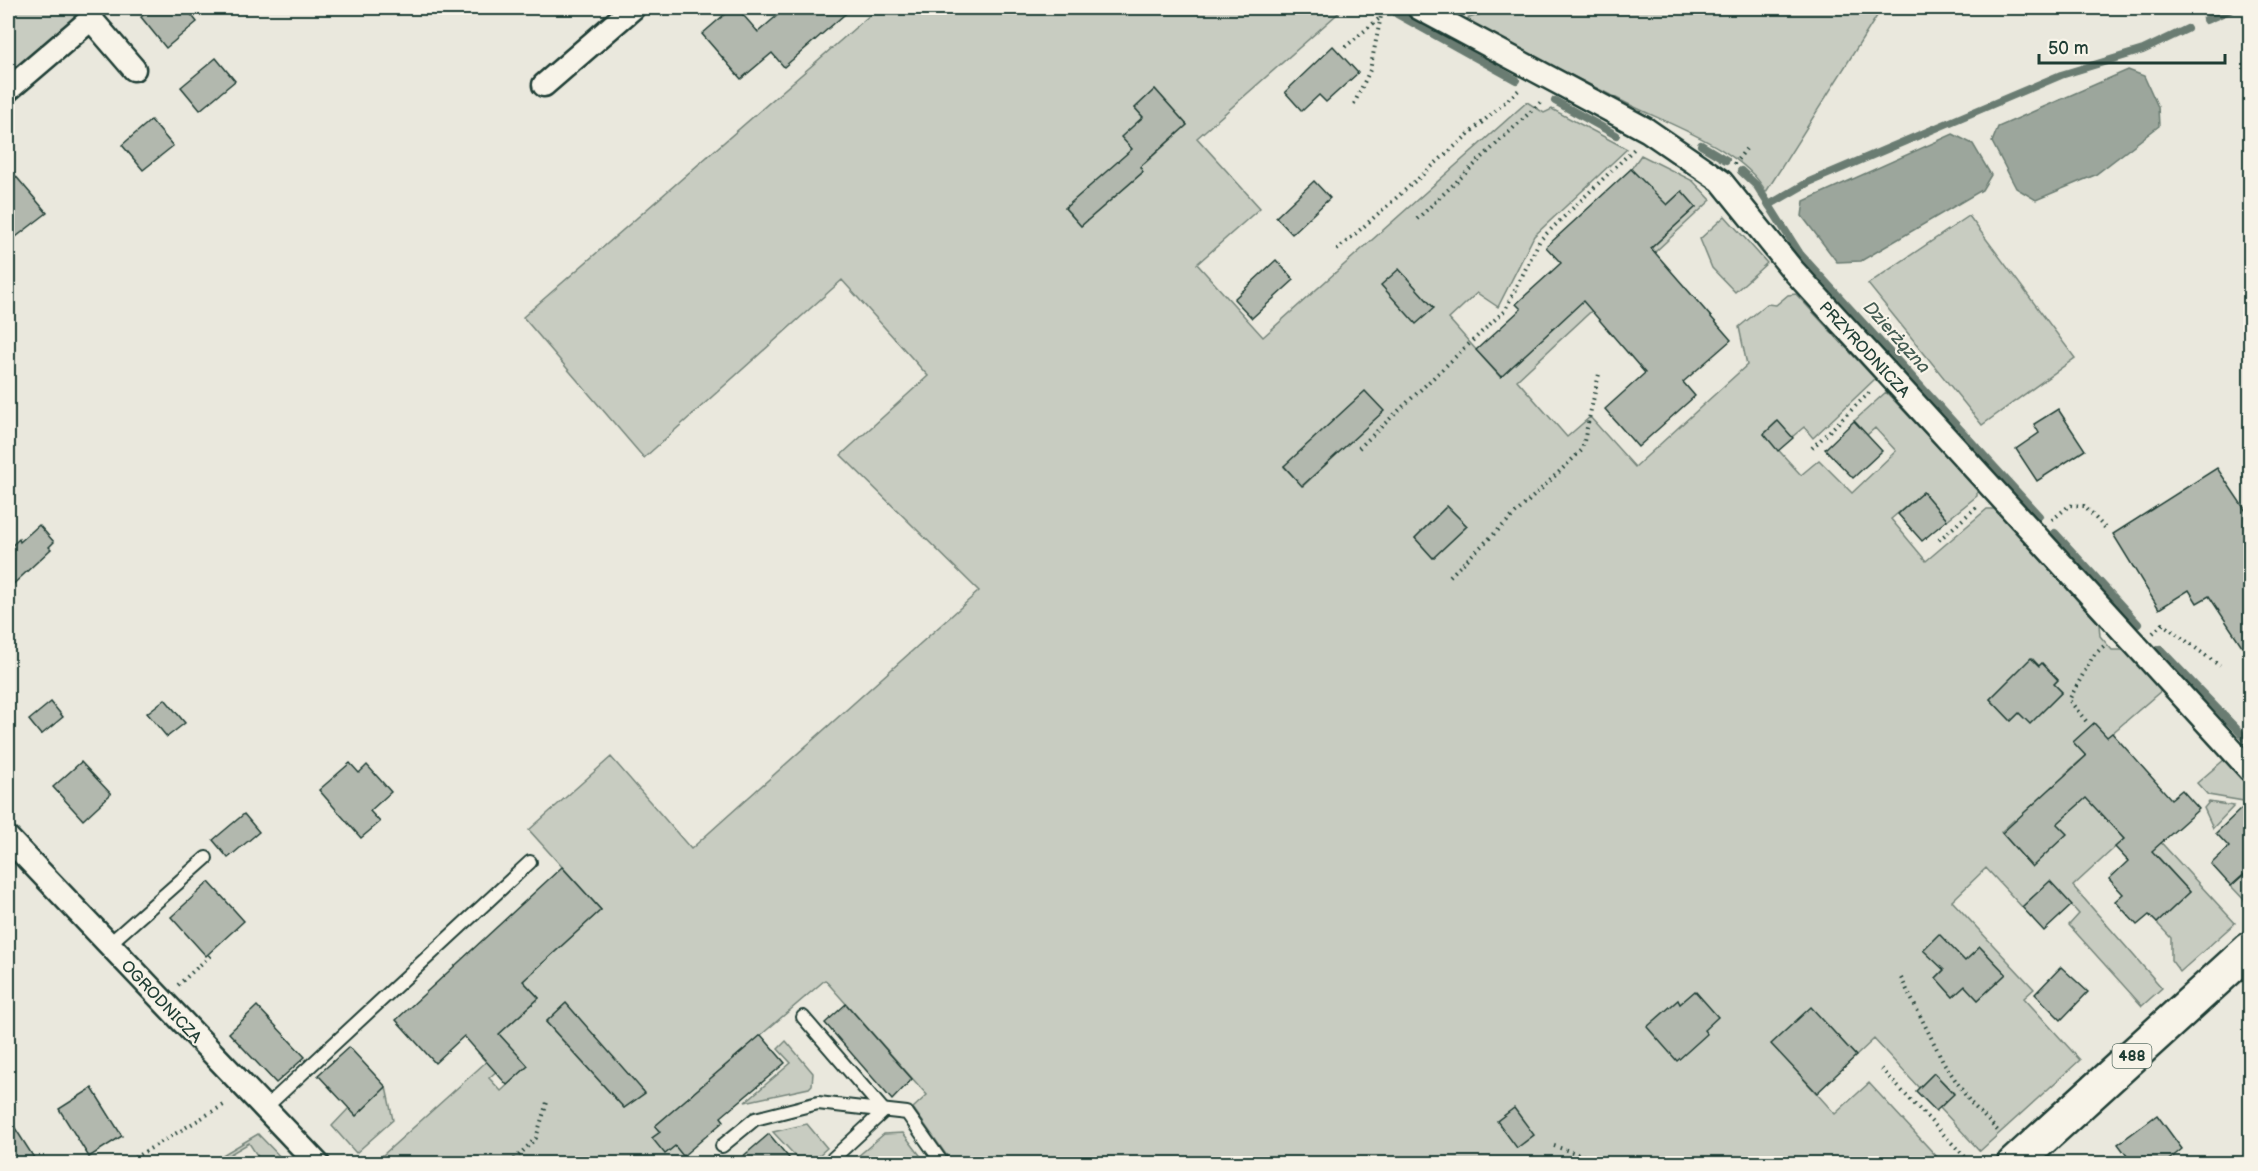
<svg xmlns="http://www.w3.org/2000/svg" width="2258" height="1171" font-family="'Balsamiq Sans',sans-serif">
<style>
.green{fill:#c8ccc1;stroke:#74847a;stroke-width:1.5;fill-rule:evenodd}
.water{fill:#9ca69c;stroke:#6a7c72;stroke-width:1.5}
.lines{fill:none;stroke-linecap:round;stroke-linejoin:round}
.stream{stroke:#6a7c72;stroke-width:8}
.building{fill:#b2b8ae;stroke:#1f3d34;stroke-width:1.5}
.service-casing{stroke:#1f3d34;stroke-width:16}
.minor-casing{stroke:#1f3d34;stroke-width:27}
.primary-casing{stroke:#1f3d34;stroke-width:38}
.path{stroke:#1f3d34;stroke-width:4;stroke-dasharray:1.5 4.5;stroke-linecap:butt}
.service{stroke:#f7f3e8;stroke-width:12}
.minor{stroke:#f7f3e8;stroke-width:22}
.primary{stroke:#f7f3e8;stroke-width:33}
.labels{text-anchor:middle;stroke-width:4.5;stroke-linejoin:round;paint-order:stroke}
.shield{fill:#f7f3e8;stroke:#60746a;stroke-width:1.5}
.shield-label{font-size:15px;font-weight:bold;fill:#1f3d34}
.street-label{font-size:16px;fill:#1f3d34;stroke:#f7f3e8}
.water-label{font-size:18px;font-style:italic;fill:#445c53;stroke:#f7f3e8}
</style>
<rect width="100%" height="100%" fill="#eae8dd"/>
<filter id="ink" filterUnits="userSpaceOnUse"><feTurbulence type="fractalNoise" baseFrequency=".0167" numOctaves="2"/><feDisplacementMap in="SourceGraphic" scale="12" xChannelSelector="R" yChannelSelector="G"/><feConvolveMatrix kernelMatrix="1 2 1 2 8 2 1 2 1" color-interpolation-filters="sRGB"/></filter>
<g filter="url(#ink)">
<g class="green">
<polygon points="8,8 85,8 8,73"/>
<path d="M 878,8 L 1344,8 L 1197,138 L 1260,208 L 1197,264 L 1263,337 L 1527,102 L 1544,113 L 1552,109 L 1627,149 L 1534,236 L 1498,307 L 1477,293 L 1449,319 L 1500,377 L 1545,335 L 1569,294 L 1604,292 L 1696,207 L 1682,191 L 1599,266 L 1658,197 L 1631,169 L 1641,155 L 1693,181 L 1711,200 L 1517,380 L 1567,437 L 1590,417 L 1635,467 L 1747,365 L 1739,327 L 1767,304 L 1776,305 L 1788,295 L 1796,294 L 1875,379 L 1813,438 L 1804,427 L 1792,437 L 1777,421 L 1764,434 L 1801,475 L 1819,460 L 1852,493 L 1896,451 L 1875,428 L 1867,435 L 1854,421 L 1886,392 L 1977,488 L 1977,496 L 1947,520 L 1923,492 L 1891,519 L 1926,561 L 1987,509 L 1995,509 L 2099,624 L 2100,636 L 2112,650 L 2126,650 L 2162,690 L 2065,774 L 2124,839 L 2073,886 L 2162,988 L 2142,1006 L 2069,925 L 2079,914 L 2050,882 L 2022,907 L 1986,868 L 1952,901 L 2034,989 L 2024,998 L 2080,1060 L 1980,1151 L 1940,1108 L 1954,1093 L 1934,1073 L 1919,1088 L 1874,1039 L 1856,1056 L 1811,1008 L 1772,1044 L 1835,1114 L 1869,1083 L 1938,1158 L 1940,1163 L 1490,1164 L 1487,1160 L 1482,1164 L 952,1163 L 913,1108 L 927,1095 L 825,980 L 655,1126 L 660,1132 L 665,1154 L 675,1146 L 690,1163 L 373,1164 L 486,1062 L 478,1053 L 539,998 L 523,981 L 601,910 L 529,830 L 611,757 L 691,849 L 979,591 L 841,455 L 928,376 L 842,280 L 644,458 L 523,317 ZM 1155,89 L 1187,125 L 1145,163 L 1143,117 L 1135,108 ZM 1128,154 L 1143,172 L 1081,226 L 1065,208 ZM 1383,411 L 1303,486 L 1284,467 L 1284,466 ZM 1447,506 L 1467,526 L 1433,558 L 1415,538 ZM 2032,658 L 2039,666 L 2042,663 L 2058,680 L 2054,684 L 2062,692 L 2030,723 L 2019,713 L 2011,721 L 1990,699 ZM 2014,820 L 2041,849 L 2027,861 L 2001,832 ZM 1980,947 L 2006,974 L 1978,1000 L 1965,986 L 1953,997 L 1936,978 L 1946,967 L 1952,973 ZM 565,1004 L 644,1093 L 624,1108 L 546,1022 ZM 517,1053 L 528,1066 L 501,1091 L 489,1078 Z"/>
<path d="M 1499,8 L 1882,8 L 1766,192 C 1743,149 1668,124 1626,103 C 1571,75 1517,48 1463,20 Z"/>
<polygon points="1725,216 1767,263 1735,292 1712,268 1700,239"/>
<polygon points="1969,216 2075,358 1982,425 1868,284"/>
<polygon points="2225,759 2250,786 2250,802 2208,795 2197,783"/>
<polygon points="2209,802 2234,806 2213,828 2204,808"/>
<polygon points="2155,836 2235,923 2180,972 2171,960 2171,938 2157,923 2190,892 2159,858 2137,853"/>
<polygon points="2250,867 2250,906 2231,886"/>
<polygon points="786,1041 813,1073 812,1085 809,1088 745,1102 791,1063 778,1049"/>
<polygon points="386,1087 393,1120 356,1153 332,1126 349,1108 356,1116"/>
<polygon points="807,1124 827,1148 810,1163 802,1163 773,1132"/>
<polygon points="903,1133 926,1163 850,1163 884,1134"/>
<polygon points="258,1134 286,1163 262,1163 249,1143 215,1163 209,1163"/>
</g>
<g class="water">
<polygon points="2128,70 2144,76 2158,107 2159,126 2095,175 2036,200 2016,188 1992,142 1998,127"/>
<polygon points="1953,134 1973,144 1991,175 1982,190 1861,261 1837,262 1802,216 1804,201"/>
</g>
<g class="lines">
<g class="stream">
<polyline points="1397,14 1516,80"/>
<polyline points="2206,20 2234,8"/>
<polyline points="1555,101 1616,135"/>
<polyline points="1701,145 1726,160"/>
<polyline points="1741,171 1757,186 1800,254 2039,516"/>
<polyline points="1769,205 1809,182 2061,75 2143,50 2187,29"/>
<polyline points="2055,533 2138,624"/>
<polyline points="2160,649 2250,743"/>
</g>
</g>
<g class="building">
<polygon points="152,8 186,8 197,22 166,48 141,17"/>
<polygon points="732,8 737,8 758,32 786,8 852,8 784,67 772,53 741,79 702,34"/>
<polygon points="1333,46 1358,73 1326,102 1319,95 1302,111 1285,92"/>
<polygon points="216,58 235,81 200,110 181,87"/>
<polygon points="1155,89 1187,125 1140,167 1143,172 1081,226 1065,208 1132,149 1121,137 1143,117 1135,108"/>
<polygon points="151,120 173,146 143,170 122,145"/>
<polygon points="8,167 47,213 8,243"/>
<polygon points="1631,169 1667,205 1682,191 1696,207 1651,248 1731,340 1683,382 1695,396 1638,447 1605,409 1645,373 1583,301 1501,377 1476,350 1521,309 1516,304 1561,263 1546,247"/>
<polygon points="1314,181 1330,198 1292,234 1276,217"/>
<polygon points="1276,260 1294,280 1252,318 1234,299"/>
<polygon points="1399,269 1434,308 1416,324 1381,285"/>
<polygon points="1365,391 1384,411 1302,486 1284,466"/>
<polygon points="2058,409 2085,450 2037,481 2016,449 2039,433 2034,424"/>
<polygon points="1778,421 1793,438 1778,451 1764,434"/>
<polygon points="1854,421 1882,451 1853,478 1825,449"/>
<polygon points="2217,468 2250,517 2250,658 2209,596 2197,603 2189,590 2159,609 2113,534"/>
<polygon points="1923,492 1947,520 1922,541 1898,514"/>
<polygon points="1447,506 1467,526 1433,558 1415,538"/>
<polygon points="39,525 54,542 49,547 51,549 8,589 8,549 19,539 20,542"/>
<polygon points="2031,658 2039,666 2042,663 2058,680 2054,684 2062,692 2030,724 2019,713 2011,721 1990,699"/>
<polygon points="165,699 185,723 167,737 147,713"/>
<polygon points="51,702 63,717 41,735 29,720"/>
<polygon points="2094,723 2107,737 2112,733 2171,799 2182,790 2199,809 2152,851 2190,892 2157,923 2149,915 2137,925 2115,901 2123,894 2109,879 2128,861 2115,847 2124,839 2086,798 2057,824 2067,834 2032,867 2002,833 2086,756 2073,742"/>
<polygon points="81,762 111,794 83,820 53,787"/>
<polygon points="350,763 359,773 367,765 391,792 370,811 380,822 361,838 319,790"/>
<polygon points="2241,809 2250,818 2250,869 2231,886 2211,864 2229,847 2216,833"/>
<polygon points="244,814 259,832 228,858 213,840"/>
<polygon points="562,867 601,910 523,981 539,998 499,1034 528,1066 507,1085 464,1036 435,1063 396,1020"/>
<polygon points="2050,881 2072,905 2044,931 2022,907"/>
<polygon points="209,882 244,921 206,956 171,917"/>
<polygon points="1939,934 1965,961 1980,947 2006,974 1978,1000 1965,986 1953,997 1936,978 1944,970 1923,950"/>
<polygon points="2061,967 2088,992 2061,1020 2035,994"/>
<polygon points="1695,991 1718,1017 1704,1030 1707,1034 1677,1061 1647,1027 1678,1000 1680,1004"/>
<polygon points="566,1003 645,1093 624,1108 546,1022"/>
<polygon points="846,1004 912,1079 892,1100 825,1023"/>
<polygon points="257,1006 305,1057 276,1083 229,1033"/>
<polygon points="1811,1007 1856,1056 1817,1093 1771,1044"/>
<polygon points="761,1035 785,1063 721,1117 724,1121 683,1156 675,1146 665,1154 652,1138 660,1132 655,1126"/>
<polygon points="349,1047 386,1087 356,1116 318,1075"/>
<polygon points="1934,1073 1954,1094 1936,1111 1916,1091"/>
<polygon points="92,1088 122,1136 89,1157 59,1109"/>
<polygon points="1514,1108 1534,1135 1517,1148 1497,1121"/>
<polygon points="2157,1115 2182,1149 2164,1164 2133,1164 2118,1144"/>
<polygon points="8,1117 38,1164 8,1164"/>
<polygon points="769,1134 794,1164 734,1164"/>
</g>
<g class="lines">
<defs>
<g id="service">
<polyline points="108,945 206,858"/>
<polyline points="803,1017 884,1111 827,1164"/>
<polyline points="265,1108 530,862"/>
<polyline points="722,1146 755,1119 818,1103 907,1113 943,1164"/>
</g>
<g id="minor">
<polyline points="1419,8 1647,130 1721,181 1792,269 2250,770"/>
<polyline points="544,85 633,8"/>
<polyline points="8,90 91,19 134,69"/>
<polyline points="8,838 318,1164"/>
</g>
<polyline id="primary" points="2014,1164 2250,949"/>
</defs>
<use href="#service" class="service-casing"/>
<use href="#minor" class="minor-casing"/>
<use href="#primary" class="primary-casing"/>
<g class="path">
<polyline points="1345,47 1381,17"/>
<polyline points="1354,104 1370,70 1381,16 1386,8"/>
<polyline points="1734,164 1746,149"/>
<polyline points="1417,219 1543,100"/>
<polyline points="1337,250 1521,88"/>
<polyline points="1359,448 1505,310 1540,240 1634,149"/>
<polyline points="1812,448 1872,390"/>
<polyline points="2052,520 2070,505 2084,506 2107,530"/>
<polyline points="1939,540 1979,505"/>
<polyline points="1450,576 1582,450 1599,374"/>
<polyline points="2153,633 2163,624 2220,666"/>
<polyline points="2086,721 2069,700 2093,656 2104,646"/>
<polyline points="1901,978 1944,1063 1970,1102 1999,1132"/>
<polyline points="178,985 211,955"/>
<polyline points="1881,1069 1969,1161"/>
<polyline points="1554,1146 1609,1164"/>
<polyline points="124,1164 227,1103"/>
<polyline points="510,1164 536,1138 548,1099"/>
</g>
<use href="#service" class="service"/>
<use href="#minor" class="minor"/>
<use href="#primary" class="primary"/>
</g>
</g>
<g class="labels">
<rect class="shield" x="2112.5" y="1044" width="39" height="24" rx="4.5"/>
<g class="shield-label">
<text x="2132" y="1061">488</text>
</g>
<g class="street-label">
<text transform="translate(1865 349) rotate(47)" y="6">PRZYRODNICZA</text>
<text transform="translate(162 1001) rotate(46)" y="6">OGRODNICZA</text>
</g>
<g class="water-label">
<text transform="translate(1897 337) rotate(48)" y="6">Dzierżązna</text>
</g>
</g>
<rect width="2258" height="1171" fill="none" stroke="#f7f3e8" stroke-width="30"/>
<rect x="15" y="15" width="2228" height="1141" fill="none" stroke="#1f3d34" stroke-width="2" filter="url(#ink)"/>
<path d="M2039 54v9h186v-9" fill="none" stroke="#1f3d34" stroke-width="3"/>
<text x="2048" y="54" font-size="18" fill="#1f3d34" stroke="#f7f3e8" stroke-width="4.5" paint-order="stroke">50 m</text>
</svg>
